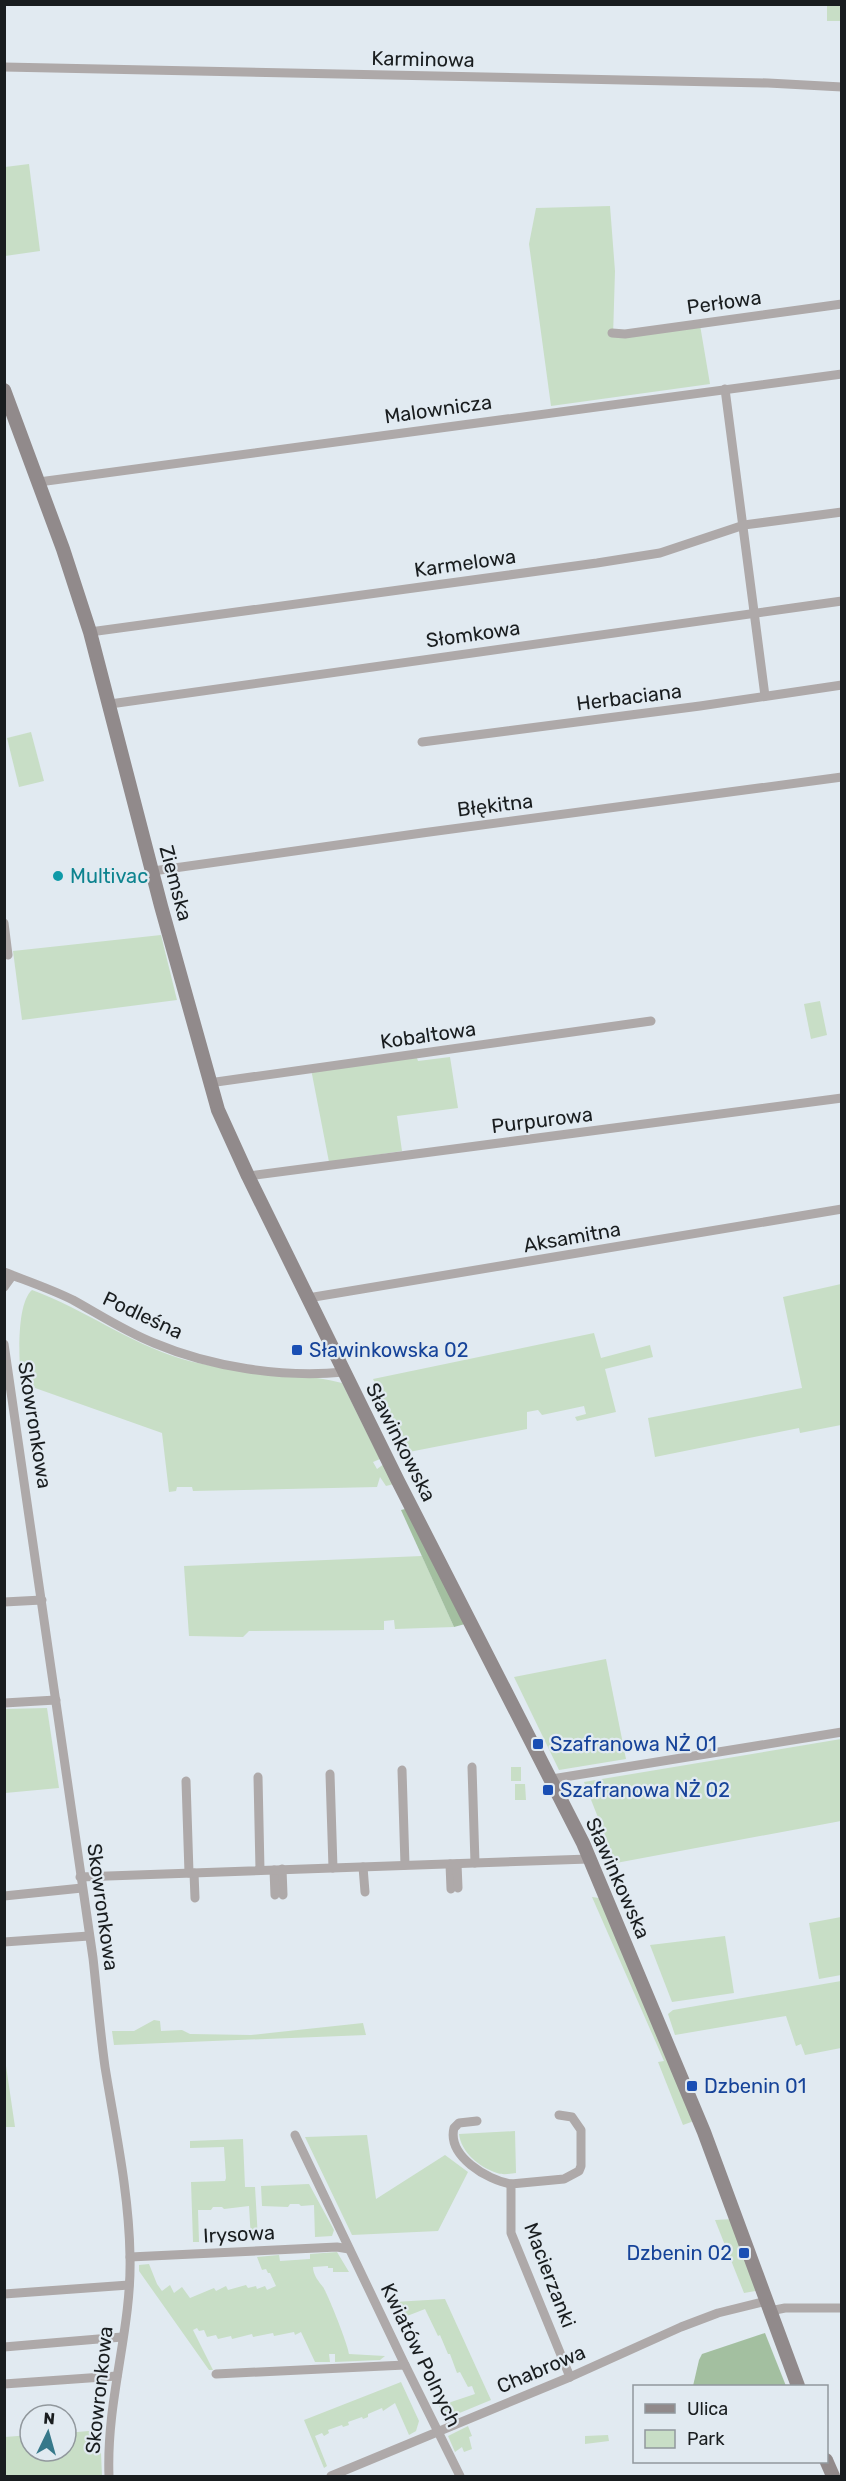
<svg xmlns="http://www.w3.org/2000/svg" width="846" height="2481" font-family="Rubik,sans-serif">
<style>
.green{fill:#c8dec6}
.forest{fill:#a3bfa0}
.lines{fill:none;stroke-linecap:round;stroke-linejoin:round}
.street{stroke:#aea9a9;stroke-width:9}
.secondary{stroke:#918a8b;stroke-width:14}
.culture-dot{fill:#0f9aa8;stroke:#e1eaf1;stroke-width:2}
.transit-dot{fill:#1a4fb4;stroke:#e1eaf1;stroke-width:2}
.labels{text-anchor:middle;stroke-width:4.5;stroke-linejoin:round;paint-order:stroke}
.street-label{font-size:20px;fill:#191d1f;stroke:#e1eaf1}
.culture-label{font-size:20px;fill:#0d838f;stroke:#e1eaf1;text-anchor:start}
.transit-label{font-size:20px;fill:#164399;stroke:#e1eaf1;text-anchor:start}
</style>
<rect width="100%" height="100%" fill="#e1eaf1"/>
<g class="green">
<rect x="827" y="5" width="14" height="16"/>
<polygon points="29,164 40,251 5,256 5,167"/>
<polygon points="610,206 615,271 613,337 700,325 710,384 551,406 529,244 536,208"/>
<polygon points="31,732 44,781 19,787 7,738"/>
<polygon points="161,935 177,1000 22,1020 13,951"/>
<polygon points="820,1001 827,1035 811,1039 804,1004"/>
<polygon points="416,1055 418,1061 450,1057 458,1108 397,1116 402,1151 329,1162 311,1069"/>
<polygon points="841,1284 841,1425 800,1433 799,1428 655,1457 648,1418 802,1388 783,1297"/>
<path d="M 32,1290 C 84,1309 129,1343 182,1359 C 234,1374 290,1370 342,1383 L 380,1459 L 373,1462 L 377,1469 L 384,1464 L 394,1484 L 386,1486 L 380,1477 L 377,1487 L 193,1491 L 192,1487 L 177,1487 L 176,1491 L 169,1492 L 162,1433 L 21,1383 C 19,1361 16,1304 32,1290 Z"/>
<polygon points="594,1333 601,1358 650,1345 653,1357 605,1369 616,1412 577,1421 575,1417 586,1414 584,1406 542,1415 538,1410 527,1412 527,1429 409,1452 373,1379"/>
<polygon points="422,1556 454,1627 395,1629 394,1620 384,1621 384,1630 249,1631 243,1637 189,1636 184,1566"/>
<polygon points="606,1659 626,1759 559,1770 514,1677"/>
<polygon points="47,1708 59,1788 5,1793 5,1709"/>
<polygon points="841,1739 841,1821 616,1863 584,1782"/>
<rect x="511" y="1767" width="10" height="14"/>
<polygon points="515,1784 525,1784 526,1800 515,1800"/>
<polygon points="592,1897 599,1898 694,2121 683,2125 658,2062 664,2061"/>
<polygon points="841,1917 841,1975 819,1979 809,1923"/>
<polygon points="725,1936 734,1993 672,2002 650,1945"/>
<polygon points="841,1981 841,2048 805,2055 801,2044 796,2046 786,2016 675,2035 668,2014 673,2010"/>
<polygon points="154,2020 160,2021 161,2031 182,2030 190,2034 251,2035 363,2023 366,2035 114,2045 112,2031 134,2031"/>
<polygon points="4,2059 5,2059 15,2127 5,2127"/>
<path d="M 515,2131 L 516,2173 C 510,2174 502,2175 497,2173 C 479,2167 461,2152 459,2134 Z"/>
<polygon points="367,2135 376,2199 445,2155 468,2172 438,2231 352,2235 305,2137"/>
<polygon points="243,2139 245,2187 255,2187 258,2239 251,2239 249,2206 224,2209 222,2207 213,2207 211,2210 198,2210 199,2242 193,2242 191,2182 225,2181 226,2178 224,2147 190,2148 190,2141"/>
<polygon points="309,2184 334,2230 332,2236 315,2237 314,2205 301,2206 299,2204 290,2204 288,2207 262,2206 261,2186"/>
<polygon points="733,2219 761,2290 744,2293 715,2220"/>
<path d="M 337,2252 L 349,2272 L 333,2272 L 333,2268 L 328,2268 L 328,2266 L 313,2267 C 313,2275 319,2282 323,2287 C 327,2292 349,2347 349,2354 L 385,2356 L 380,2360 L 335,2362 L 335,2354 L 329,2354 L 330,2362 L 315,2362 L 301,2332 L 295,2335 L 294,2332 L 274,2336 L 273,2333 L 253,2337 L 252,2334 L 232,2339 L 231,2336 L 218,2339 L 216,2335 L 207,2337 L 204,2330 L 199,2331 L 197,2328 L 193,2330 L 213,2370 L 209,2370 L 139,2271 L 139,2265 L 149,2264 L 157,2284 L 162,2291 L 170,2285 L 174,2293 L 182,2287 L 190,2298 L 214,2288 L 216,2291 L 226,2286 L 228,2290 L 246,2285 L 248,2288 L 256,2286 L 257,2289 L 265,2286 L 267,2290 L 276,2286 L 270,2273 L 268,2273 L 266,2269 L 262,2270 L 257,2257 L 279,2255 L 280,2261 L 310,2259 L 310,2254 Z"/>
<polygon points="445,2299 491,2400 445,2419 439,2406 475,2394 472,2386 468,2387 460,2372 457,2373 450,2354 448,2354 440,2335 438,2336 425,2309 402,2318 394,2302"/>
<polygon points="401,2382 419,2421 416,2431 409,2435 395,2403 383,2411 382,2408 368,2414 368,2417 363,2419 362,2417 348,2422 349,2425 343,2427 342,2425 328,2430 329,2433 324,2436 322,2433 315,2436 327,2466 324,2468 304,2420"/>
<polygon points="468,2426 472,2436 469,2437 472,2449 464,2452 462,2447 455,2452 448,2436"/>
<polygon points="100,2430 102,2476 5,2476 5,2437 30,2435 30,2451 66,2451 66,2433"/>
<polygon points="608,2435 609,2441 585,2444 585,2436"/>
</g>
<g class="forest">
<polygon points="409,1508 465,1624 454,1627 401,1510"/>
<polygon points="765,2333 786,2386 693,2386 699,2360 702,2354"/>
</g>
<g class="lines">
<g class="street">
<polyline points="4,67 768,83 842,87"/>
<polyline points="612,333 625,334 842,304"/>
<polyline points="725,389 765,696"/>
<polyline points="39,482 842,374"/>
<polyline points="90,632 597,563 660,553 744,525 842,512"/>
<polyline points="110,704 842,601"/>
<polyline points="422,742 700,706 842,685"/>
<polyline points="153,871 422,833 842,777"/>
<polyline points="4,923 8,955"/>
<polyline points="209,1083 651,1021"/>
<polyline points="248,1176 842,1098"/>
<path d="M 4,1272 C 27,1281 51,1289 73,1300 C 100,1315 126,1332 154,1343 C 211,1367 282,1378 344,1372"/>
<polyline points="4,1287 12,1276"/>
<polyline points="308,1298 842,1209"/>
<path d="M 4,1344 L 93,1958 C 97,1994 100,2031 105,2067 C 115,2129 129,2192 130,2256 C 132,2329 106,2400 109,2476"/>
<polyline points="4,1602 42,1600"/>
<polyline points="4,1703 56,1700"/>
<polyline points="472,1767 475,1863"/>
<polyline points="402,1770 405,1865"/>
<polyline points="330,1774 333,1868"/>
<polyline points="258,1777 260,1870"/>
<polyline points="552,1779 842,1732"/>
<polyline points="186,1781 189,1873"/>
<polyline points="450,1864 451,1889"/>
<polyline points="457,1864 458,1888"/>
<polyline points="363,1867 365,1892"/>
<polyline points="282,1869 283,1895"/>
<polyline points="274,1870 275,1895"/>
<polyline points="194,1873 195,1898"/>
<polyline points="80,1877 589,1859"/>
<polyline points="4,1896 82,1888"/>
<polyline points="4,1942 89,1936"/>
<polyline points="559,2115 572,2117 581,2130 581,2166 579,2171 564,2179 511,2184 511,2233 570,2377"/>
<path d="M 477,2121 L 459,2123 L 454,2128 C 447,2156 487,2180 511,2184"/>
<polyline points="295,2135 405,2365 460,2476"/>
<polyline points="130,2257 337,2247 349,2249"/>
<polyline points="4,2294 129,2285"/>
<polyline points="770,2311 785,2308 842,2308"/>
<polyline points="4,2347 122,2337"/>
<polyline points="216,2374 405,2365"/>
<polyline points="4,2384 117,2376"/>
<polyline points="331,2476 570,2377 681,2327 718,2313 767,2301"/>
</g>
<g class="secondary">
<polyline points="4,390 63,549 90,632 161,906 218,1110 248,1176 398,1481 583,1843 704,2132 798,2386"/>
<polyline points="826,2460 833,2476"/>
</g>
</g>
<circle class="culture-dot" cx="58" cy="876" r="6"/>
<g class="transit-dot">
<rect x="291" y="1344" width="12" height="12" rx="3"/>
<rect x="532" y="1738" width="12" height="12" rx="3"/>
<rect x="542" y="1784" width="12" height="12" rx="3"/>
<rect x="686" y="2080" width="12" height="12" rx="3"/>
<rect x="738" y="2247" width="12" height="12" rx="3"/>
</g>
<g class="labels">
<g class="street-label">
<text transform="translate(423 59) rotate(1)" y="7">Karminowa</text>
<text transform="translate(724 302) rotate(-8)" y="7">Perłowa</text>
<text transform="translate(438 409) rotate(-8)" y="7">Malownicza</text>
<text transform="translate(465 563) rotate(-8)" y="7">Karmelowa</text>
<text transform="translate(473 634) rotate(-8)" y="7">Słomkowa</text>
<text transform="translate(629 697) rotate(-7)" y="7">Herbaciana</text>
<text transform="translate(495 805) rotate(-7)" y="7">Błękitna</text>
<text transform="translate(176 883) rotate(75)" y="7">Ziemska</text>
<text transform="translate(428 1035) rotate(-8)" y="7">Kobaltowa</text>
<text transform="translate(542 1120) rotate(-7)" y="7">Purpurowa</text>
<text transform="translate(572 1237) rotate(-10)" y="7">Aksamitna</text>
<text transform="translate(143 1315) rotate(25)" y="7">Podleśna</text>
<text transform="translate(35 1425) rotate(81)" y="7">Skowronkowa</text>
<text transform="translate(401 1442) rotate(63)" y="7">Sławinkowska</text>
<text transform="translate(618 1878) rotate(66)" y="7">Sławinkowska</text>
<text transform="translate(103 1907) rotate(82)" y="7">Skowronkowa</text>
<text transform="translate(239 2234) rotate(-3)" y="7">Irysowa</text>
<text transform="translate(550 2275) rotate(69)" y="7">Macierzanki</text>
<text transform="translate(421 2355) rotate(64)" y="7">Kwiatów Polnych</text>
<text transform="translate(541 2369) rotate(-23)" y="7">Chabrowa</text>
<text transform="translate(99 2390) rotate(-84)" y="7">Skowronkowa</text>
</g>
<g class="culture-label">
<text x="70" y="883">Multivac</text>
</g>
<g class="transit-label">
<text x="309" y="1357">Sławinkowska 02</text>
<text x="550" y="1751">Szafranowa NŻ 01</text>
<text x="560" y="1797">Szafranowa NŻ 02</text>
<text x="704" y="2093">Dzbenin 01</text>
<text x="732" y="2260" text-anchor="end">Dzbenin 02</text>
</g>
</g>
<rect width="846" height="2481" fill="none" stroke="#191d1f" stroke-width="12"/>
<rect x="633" y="2385" width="195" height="78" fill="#e1eaf1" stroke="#91989d" stroke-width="1.5"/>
<rect x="645" y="2404" width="30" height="9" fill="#918a8b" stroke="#91989d" stroke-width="1.5"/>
<text x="687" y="2415" font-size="18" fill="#191d1f">Ulica</text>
<rect x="645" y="2430" width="30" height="18" fill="#c8dec6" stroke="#91989d" stroke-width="1.5"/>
<text x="687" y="2445" font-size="18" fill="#191d1f">Park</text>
<g transform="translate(48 2433) rotate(5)"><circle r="28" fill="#e1eaf1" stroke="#91989d" stroke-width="1.5"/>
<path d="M0-4.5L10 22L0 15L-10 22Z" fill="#36788a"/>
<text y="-9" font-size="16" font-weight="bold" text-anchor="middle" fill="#191d1f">N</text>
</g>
</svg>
